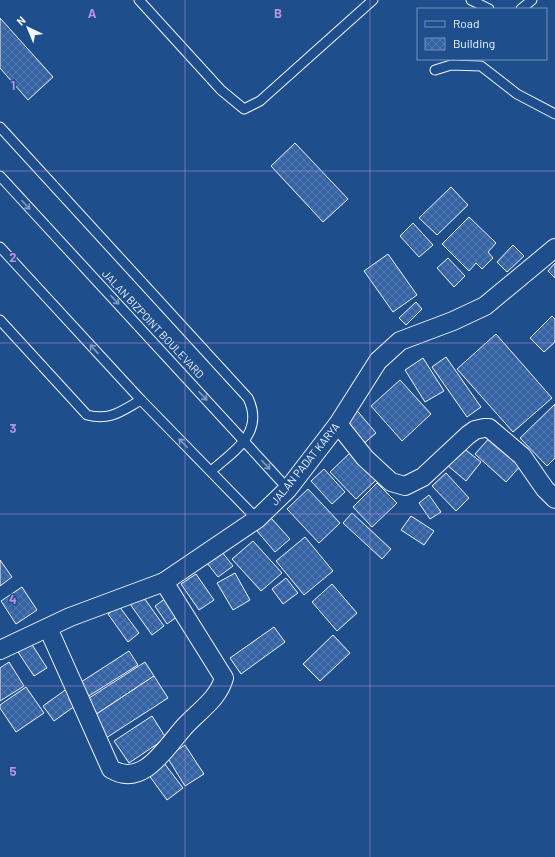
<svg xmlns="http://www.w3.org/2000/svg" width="555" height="857" font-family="Barlow,sans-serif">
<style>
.building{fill:url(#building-cross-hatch);stroke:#f2f6ff}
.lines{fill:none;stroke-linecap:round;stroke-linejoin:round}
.service-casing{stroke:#f2f6ff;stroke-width:11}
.minor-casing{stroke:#f2f6ff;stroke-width:20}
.service{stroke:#1f4e8c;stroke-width:9}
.minor{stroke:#1f4e8c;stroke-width:18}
.oneway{stroke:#7e9ac0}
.grid{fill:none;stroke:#b691df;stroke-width:1;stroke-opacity:0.55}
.labels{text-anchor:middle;stroke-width:3;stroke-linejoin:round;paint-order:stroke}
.street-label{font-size:11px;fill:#f2f6ff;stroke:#1f4e8c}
.grid-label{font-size:13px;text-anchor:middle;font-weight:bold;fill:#b691df;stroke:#1f4e8c;stroke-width:3;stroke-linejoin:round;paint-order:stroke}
</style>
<defs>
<pattern id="building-cross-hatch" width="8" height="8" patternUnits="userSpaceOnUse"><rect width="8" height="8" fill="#3563a3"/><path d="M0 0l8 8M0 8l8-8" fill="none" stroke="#537ab1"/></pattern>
</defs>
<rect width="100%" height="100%" fill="#1f4e8c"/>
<g class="building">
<polygon points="0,18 53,77 28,100 0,68"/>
<polygon points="295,143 348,199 323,222 271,166"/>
<polygon points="451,187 468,205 437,235 419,218"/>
<polygon points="469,217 496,243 488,252 493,258 482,269 476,263 469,271 442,244"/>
<polygon points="413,223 433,245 419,257 400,236"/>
<polygon points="513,245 524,256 507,272 497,262"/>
<polygon points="388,254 417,295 393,312 364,271"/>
<polygon points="448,258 465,276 454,287 437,268"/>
<polygon points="555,263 555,278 548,271"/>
<polygon points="416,302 422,309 406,325 399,318"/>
<polygon points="552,316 555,319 555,342 544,352 530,338"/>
<polygon points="496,334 552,398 513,432 457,369"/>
<polygon points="446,357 481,407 467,417 432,367"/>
<polygon points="423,358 444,391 425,402 405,370"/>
<polygon points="400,380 431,414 402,441 371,406"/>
<polygon points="555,404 555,458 547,466 520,438"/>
<polygon points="354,407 376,433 361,446 340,426"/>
<polygon points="493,434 524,462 506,482 475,454"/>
<polygon points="462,447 481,462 466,481 447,465"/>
<polygon points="351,452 377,479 356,499 330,472"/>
<polygon points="324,469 345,492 332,504 311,481"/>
<polygon points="446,473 469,498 456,511 432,486"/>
<polygon points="377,483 397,503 372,527 353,507"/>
<polygon points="308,489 340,523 319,543 287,509"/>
<polygon points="429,495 441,512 430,519 419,503"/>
<polygon points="352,513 391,549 382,559 343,523"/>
<polygon points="411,516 434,531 424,545 401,530"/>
<polygon points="271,518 290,539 275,552 257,531"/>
<polygon points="305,537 333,571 304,595 276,561"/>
<polygon points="253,541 282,573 261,591 232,559"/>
<polygon points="222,552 233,566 218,577 207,563"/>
<polygon points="0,560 12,577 0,586"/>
<polygon points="235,573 250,600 233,610 217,583"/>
<polygon points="196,574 214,600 199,610 181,584"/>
<polygon points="286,578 298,593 283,604 272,589"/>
<polygon points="332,584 357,613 337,631 312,602"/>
<polygon points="22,587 37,610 16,624 1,601"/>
<polygon points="142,595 164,626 152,635 130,604"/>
<polygon points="169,596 181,614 167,624 155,606"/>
<polygon points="119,606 139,633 128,642 108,614"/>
<polygon points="274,627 285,642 241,674 230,658"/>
<polygon points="333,635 350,653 320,681 303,664"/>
<polygon points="31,643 47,668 34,676 18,652"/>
<polygon points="129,651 138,665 87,697 78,684"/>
<polygon points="9,662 24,686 0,701 0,668"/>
<polygon points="145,662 154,676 92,717 83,702"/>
<polygon points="154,676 168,698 106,738 92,717"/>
<polygon points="26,687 44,713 16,732 0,708 0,705"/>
<polygon points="68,688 79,703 54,721 43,706"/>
<polygon points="152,716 166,738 129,763 114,741"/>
<polygon points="185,745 204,774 185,786 167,757"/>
<polygon points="164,763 183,788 167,800 148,774"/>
</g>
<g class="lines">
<defs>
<g id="service">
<polyline points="139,0 221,90 244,109 260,101 373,0"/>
<polyline points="471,0 489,9"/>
<polyline points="521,9 532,0"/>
<polyline points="435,70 451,65 481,66 517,94 555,114"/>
<path d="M 0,127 L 248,398 C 265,433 234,451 211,471"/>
<polyline points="0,176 288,489"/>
<polyline points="0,247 141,400 257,519"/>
<path d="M 0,320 L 87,415 C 111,421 121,411 141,400"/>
</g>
<g id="minor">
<polyline points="338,424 365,458 391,482 405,486 423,477 468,435 475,430 484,428 489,428 522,456 545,489 555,499"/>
<path d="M 48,628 L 111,769 C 144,789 167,745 186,725 C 200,710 218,699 224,678 L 164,582"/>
<polyline points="0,650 70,617 164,582 257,519 288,489 338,424 378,361 400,341 453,321 485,306 555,248"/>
</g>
</defs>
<use href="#service" class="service-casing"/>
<use href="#minor" class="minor-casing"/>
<use href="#service" class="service"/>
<use href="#minor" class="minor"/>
</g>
<defs><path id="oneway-shaft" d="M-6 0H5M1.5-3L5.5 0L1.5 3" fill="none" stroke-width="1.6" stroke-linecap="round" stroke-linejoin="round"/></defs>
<g class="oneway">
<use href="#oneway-shaft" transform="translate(26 205) rotate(47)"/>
<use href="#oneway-shaft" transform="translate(115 300) rotate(47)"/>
<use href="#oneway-shaft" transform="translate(94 349) rotate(-133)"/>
<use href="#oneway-shaft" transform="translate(203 396) rotate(47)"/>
<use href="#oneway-shaft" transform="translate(183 443) rotate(-134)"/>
<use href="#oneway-shaft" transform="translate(266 465) rotate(47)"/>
</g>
<path class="grid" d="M 185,0 L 185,857M 370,0 L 370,857M 0,171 L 555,171M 0,343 L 555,343M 0,514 L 555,514M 0,686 L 555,686"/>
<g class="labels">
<g class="street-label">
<text transform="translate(153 324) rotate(47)" y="4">JALAN BIZPOINT BOULEVARD</text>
<text transform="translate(305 464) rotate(-51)" y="4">JALAN PADAT KARYA</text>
</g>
</g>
<g class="grid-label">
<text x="92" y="18">A</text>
<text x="278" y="18">B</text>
<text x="13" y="90">1</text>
<text x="13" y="262">2</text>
<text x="13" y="433">3</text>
<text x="13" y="604">4</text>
<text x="13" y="776">5</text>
</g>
<rect x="417" y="8" width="130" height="52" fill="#1f4e8c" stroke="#7391ba"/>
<rect x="425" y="21" width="20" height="6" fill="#1f4e8c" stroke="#7391ba"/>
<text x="453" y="28" font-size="12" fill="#f2f6ff">Road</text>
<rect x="425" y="38" width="20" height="12" fill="url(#building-cross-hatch)" stroke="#7391ba"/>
<text x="453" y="48" font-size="12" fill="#f2f6ff">Building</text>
<g transform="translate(28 28) rotate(316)" stroke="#1f4e8c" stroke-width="3" paint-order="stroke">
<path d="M0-3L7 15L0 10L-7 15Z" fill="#f2f6ff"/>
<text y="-6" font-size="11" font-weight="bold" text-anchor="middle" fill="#f2f6ff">N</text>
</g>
</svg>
